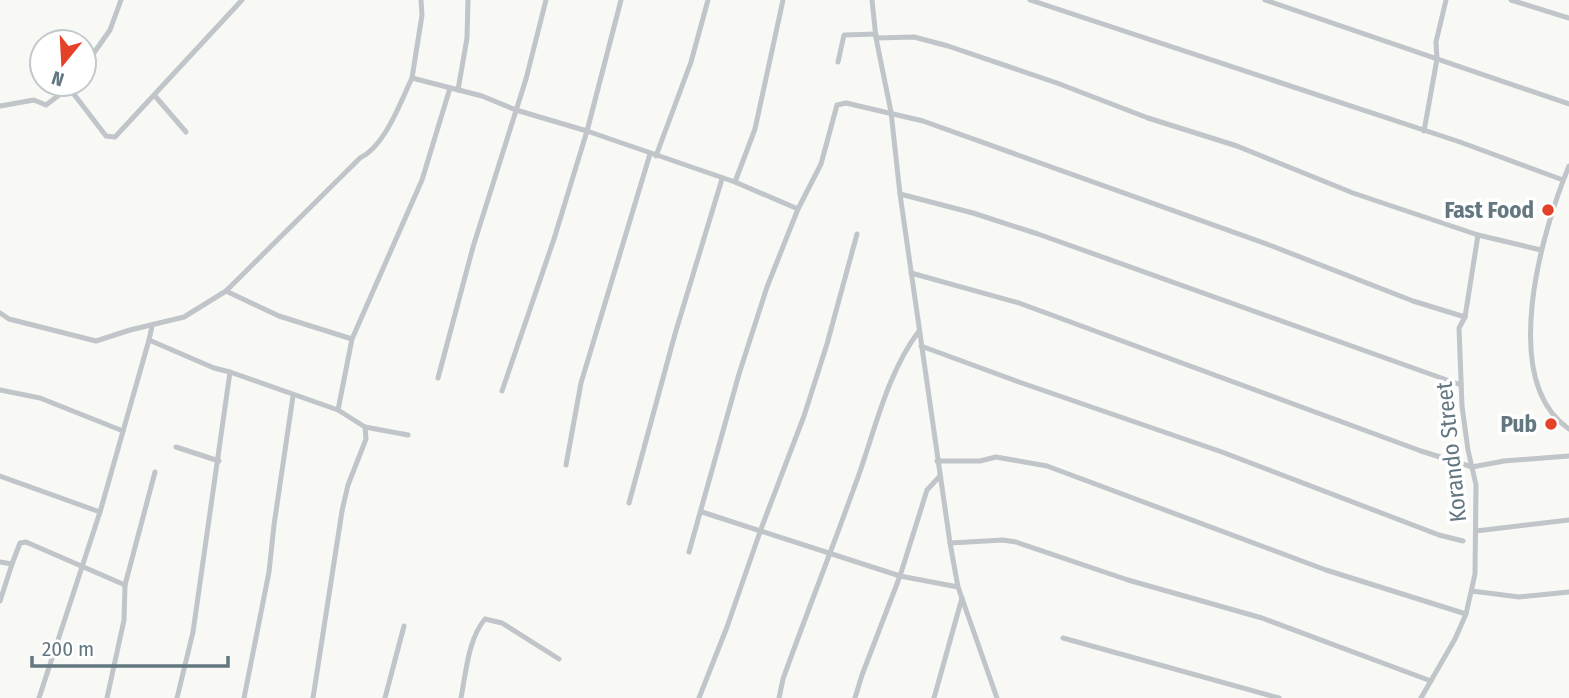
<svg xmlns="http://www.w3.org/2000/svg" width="1569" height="698" font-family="'Fira Sans Condensed',sans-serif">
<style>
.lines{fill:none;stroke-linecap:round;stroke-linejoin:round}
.minor{stroke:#bfc5c8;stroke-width:5}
.poi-dot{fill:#e54129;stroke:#fff;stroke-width:2.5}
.labels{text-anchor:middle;stroke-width:7;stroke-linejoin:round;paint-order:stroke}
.poi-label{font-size:23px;font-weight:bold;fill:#637781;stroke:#fff;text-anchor:end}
.street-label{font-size:23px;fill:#637781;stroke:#fff}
</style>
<rect width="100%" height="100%" fill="#f8f8f5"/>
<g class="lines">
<g class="minor">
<polyline points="421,0 422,15 412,78 482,96 516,110 587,131 735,182 798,209"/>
<polyline points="872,0 876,38 891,112 900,194 950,543 958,587 997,698"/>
<polyline points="1030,0 1460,142 1563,180"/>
<polyline points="1265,0 1569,104"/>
<polyline points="1511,0 1569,18"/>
<polyline points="876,38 914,37 948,46 1057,83 1148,118 1237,146 1353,193 1478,235 1541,250"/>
<polyline points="838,62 844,35 876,34"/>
<polyline points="84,67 110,30 121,0"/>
<polyline points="73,84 73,93 106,136 115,137 242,0"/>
<polyline points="458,90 467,38 468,0"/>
<polyline points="155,96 186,132"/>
<polyline points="0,106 34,100 46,105 71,86"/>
<polyline points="1424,131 1437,59 1436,42 1446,0"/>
<polyline points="656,156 691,62 708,0"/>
<path d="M 1569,166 C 1542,231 1498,381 1569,429"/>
<polyline points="735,182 755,129 783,0"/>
<polyline points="900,194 973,213 1038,234 1461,385"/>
<polyline points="911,273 1019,303 1421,451 1472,467 1504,461 1569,456"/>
<polyline points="226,291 279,316 352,339"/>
<path d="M 0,313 L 9,319 L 96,341 L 130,330 L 184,317 L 226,291 L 360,158 C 385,146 400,103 412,78"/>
<polyline points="152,326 149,340 214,368 230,372 338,410 365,427 366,439 348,485 342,511 313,698"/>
<polyline points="921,346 1019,382 1222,452 1439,535 1463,541"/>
<polyline points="438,378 473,247 526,79 546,0"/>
<polyline points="0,390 40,398 123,431"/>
<polyline points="502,391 554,239 587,131 621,0"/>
<polyline points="338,410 352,339 422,180 450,88"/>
<polyline points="365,427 408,435"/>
<polyline points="176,447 219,461"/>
<polyline points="937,461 980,461 996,457 1047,466 1326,570 1466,614"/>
<polyline points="566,465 581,383 650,154"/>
<polyline points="0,476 100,512"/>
<polyline points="629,503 675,334 722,179"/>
<polyline points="702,512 900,576 958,587"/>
<polyline points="1476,531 1569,520"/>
<polyline points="950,543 1003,540 1016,542 1128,580 1262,618 1431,681"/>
<polyline points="689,552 739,374 767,287 798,209 821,164 837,105 846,103 923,121 1272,246 1413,301 1465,317"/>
<polyline points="0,562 12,564 20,543 26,542 125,585"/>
<polyline points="1472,591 1519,597 1569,592"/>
<polyline points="0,601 12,564"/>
<polyline points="1063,638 1279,698"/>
<polyline points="39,698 100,512 149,340"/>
<polyline points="107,698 124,620 125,585 155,472"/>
<polyline points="177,698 193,632 230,372"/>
<polyline points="244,698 269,572 274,525 293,396"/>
<polyline points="385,698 404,626"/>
<path d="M 461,698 C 466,673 468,639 485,619 L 502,623 L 559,659"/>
<polyline points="699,698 727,627 761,529 804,416 827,344 857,234"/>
<path d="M 779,698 L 783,679 C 806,615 831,552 854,488 C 874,436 885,376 919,331"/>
<polyline points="855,698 862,675 900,576 927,490 940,476"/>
<polyline points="934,698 962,598"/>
<polyline points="1421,698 1455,639 1466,614 1475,574 1476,485 1468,450 1462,406 1459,328 1465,317 1478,235"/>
</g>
</g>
<g class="poi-dot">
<circle cx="1548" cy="210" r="7"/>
<circle cx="1551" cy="424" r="7"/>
</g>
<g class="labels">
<g class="poi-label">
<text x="1534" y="218">Fast Food</text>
<text x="1537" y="432">Pub</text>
</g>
<g class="street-label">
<text transform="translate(1451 452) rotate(-96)" y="8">Korando Street</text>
</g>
</g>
<g transform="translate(63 63) rotate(198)"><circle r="33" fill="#ffffff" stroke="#c1c9cd" stroke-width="2"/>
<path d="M0-5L12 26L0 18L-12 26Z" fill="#e54129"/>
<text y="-10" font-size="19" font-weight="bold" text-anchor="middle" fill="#637781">N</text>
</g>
<path d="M32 656v10h196v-10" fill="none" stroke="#637781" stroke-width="3.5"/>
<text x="42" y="656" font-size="21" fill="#637781" stroke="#ffffff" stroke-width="5" paint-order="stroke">200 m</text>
</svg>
